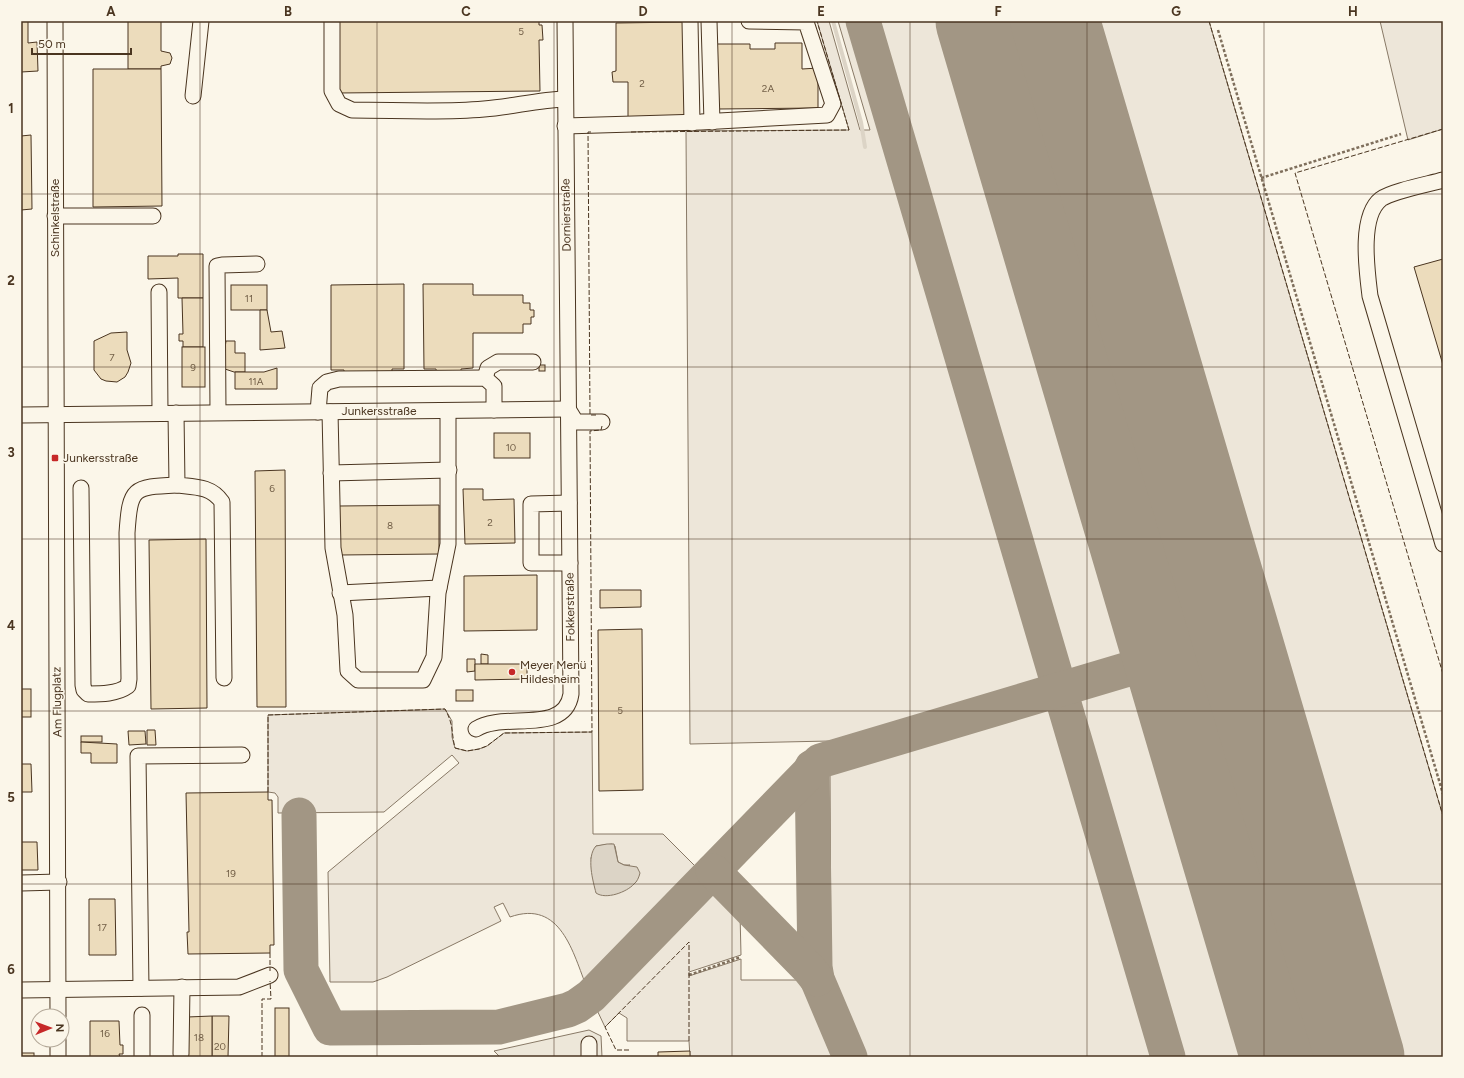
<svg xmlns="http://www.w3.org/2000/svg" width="1464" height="1078" font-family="Figtree,sans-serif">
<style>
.green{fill:#ede6d9;stroke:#887966;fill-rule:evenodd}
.parking{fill:#ede7d9;stroke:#887966}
.water{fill:#dcd4c6;stroke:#887966}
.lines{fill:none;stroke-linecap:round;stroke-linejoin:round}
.stream{stroke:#dcd4c6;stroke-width:4}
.taxiway{stroke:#a29684;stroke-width:35}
.runway{stroke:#a29684;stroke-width:89}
.building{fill:#ecdcbc;stroke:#4a3520}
.minor-casing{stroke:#4a3520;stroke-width:17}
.path{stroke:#7f6f5c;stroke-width:2.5;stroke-dasharray:3 2;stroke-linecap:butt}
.minor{stroke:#fbf6e9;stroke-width:15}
.fence{stroke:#4a3520;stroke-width:1;stroke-dasharray:5 2;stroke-linecap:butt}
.grid{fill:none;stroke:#4a3520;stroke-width:1;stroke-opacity:0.55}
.poi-dot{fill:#c62828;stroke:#fbf6e9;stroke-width:1.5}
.labels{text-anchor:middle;stroke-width:3;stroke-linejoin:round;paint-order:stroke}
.number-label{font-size:10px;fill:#725f47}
.street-label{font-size:12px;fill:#4a3520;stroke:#fbf6e9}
.poi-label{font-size:12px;fill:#4a3520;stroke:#fbf6e9;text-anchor:start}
.neatline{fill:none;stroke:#4a3520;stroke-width:1.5}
.grid-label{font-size:13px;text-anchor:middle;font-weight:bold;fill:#4a3520}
</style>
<rect width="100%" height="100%" fill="#fbf6e9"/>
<g class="green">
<polygon points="817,21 829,21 860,130 870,130 838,21 853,21 1044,670 1038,680 830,741 690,744 686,131 849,130"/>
<polygon points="874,21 956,21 1141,649 1065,672"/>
<polygon points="1004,21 1209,21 1443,816 1443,1057 1309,1057"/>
<polygon points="1380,21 1443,21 1443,129 1408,140"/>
<polygon points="1149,678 1261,1057 1179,1057 1074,701"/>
<path d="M 445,709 L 452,721 L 452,737 L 455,748 L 467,751 L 479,749 L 487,746 L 504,733 L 592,732 L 593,834 L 663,834 L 701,872 L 587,988 C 573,953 561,899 510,917 L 503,903 L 494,907 L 501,921 L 387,977 L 373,982 L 330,982 L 328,872 L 459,763 L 452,755 L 384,812 L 278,813 L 278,797 L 275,793 L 268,792 L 268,715 ZM 612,844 L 615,846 L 618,862 L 624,865 L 630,865 L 595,888 L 591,858 L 596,846 Z"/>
<polygon points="1047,709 1056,714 1158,1057 860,1057 828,979 831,979 830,773"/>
<polygon points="708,888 716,888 740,913 741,955 689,972 689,976 741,959 741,980 806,980 838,1057 690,1057 689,1041 627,1041 627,1018 619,1013 605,1027 596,1008 596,1004"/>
</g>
<polygon class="parking" points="589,1030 601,1036 602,1057 500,1057 494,1051"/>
<path class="water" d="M 607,844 L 614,844 L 618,862 L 624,865 L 637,867 L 640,873 C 639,877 637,882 634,884 C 627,892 606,900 596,893 C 593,881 586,857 596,846 Z"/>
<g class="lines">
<polyline class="stream" points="833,21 861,122 865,147"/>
<g class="taxiway">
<polyline points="863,21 1168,1057"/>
<polyline points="812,767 815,967 817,979 850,1057"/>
<polyline points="299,815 301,970 330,1028 499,1027 568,1010 577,1006 591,996 820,761 1236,637"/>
<polyline points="713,871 809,969 817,979"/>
</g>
<g class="runway">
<polyline points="980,21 1285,1057"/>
<polyline points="1055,21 1360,1057"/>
</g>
</g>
<g class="building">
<polygon points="21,21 28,21 28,43 37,42 38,71 21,72"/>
<polygon points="128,21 161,21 161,51 170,53 172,58 170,64 161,66 161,69 128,69"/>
<polygon points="337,21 539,21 539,25 542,25 543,40 539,40 540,91 338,93"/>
<polygon points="684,22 685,119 628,120 628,82 613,82 612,72 616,71 616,23"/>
<polygon points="775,43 802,43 802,69 818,68 818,108 718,109 717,44 750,44 750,49 775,49"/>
<polygon points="93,69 161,69 162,206 93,207"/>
<polygon points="31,135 32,209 21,210 21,136"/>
<polygon points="178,254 203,254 203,298 178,298 178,278 148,279 148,256 178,256"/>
<polygon points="1443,259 1443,365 1414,267"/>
<polygon points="404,284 404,369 392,369 392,375 344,375 344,370 331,370 331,285"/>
<polygon points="423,284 473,284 473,295 523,295 523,303 530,303 530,310 534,310 534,317 531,317 531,324 523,324 523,333 473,333 473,368 461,369 461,374 437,375 436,369 424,369"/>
<rect x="231" y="285" width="36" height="25"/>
<polygon points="182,298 203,298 203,347 183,347 183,341 179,341 179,334 183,334"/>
<polygon points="260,310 267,310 271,332 282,331 285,348 260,350"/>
<polygon points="127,332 127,350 131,363 128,372 125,377 117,382 106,381 101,379 94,370 94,341 111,333"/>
<polygon points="226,341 235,341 235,353 245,353 245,372 234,372 222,368"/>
<rect x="182" y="347" width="23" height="40"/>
<rect x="539" y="365" width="6" height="6"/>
<polygon points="277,368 277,389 235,389 235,372 264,372"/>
<rect x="494" y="433" width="36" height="25"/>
<polygon points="285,470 286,707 257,707 255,471"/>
<polygon points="463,489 483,489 483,500 514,499 515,543 465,544"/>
<polygon points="439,505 439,554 340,555 339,506"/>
<polygon points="206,539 207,708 151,709 149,540"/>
<polygon points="537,575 537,630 464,631 464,576"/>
<polygon points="600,590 641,590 641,607 600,608"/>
<polygon points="642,629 643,790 599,791 598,630"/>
<polygon points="481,654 488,655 488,664 481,664"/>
<polygon points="467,659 475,659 475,671 467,672"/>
<polygon points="475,664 527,664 527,679 475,680"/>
<rect x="21" y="689" width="10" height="28"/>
<rect x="456" y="690" width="17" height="11"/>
<polygon points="147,730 155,730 156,745 147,745"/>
<polygon points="128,731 145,731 146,744 129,745"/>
<rect x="81" y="736" width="21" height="6"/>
<polygon points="81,742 117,744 117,763 91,763 91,753 81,753"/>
<polygon points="21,764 31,764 32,792 21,792"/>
<polygon points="268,792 268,800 272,800 274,945 270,945 270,953 188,954 187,932 189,932 186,793"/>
<polygon points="21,842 37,842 38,870 21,870"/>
<polygon points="89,899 115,899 116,955 89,955"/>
<rect x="275" y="1008" width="14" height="49"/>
<polygon points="212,1016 229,1016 228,1057 212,1057"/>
<polygon points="212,1016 212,1057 187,1057 187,1017"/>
<polygon points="90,1021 119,1021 120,1045 123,1045 123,1054 119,1054 120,1057 90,1057"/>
<polygon points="690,1051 690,1057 658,1057 658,1052"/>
<rect x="21" y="1053" width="13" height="4"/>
</g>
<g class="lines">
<defs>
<g id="minor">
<path d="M 55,21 C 55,353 58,684 58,1016"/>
<path d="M 332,21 L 332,91 L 339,104 L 352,110 C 395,110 441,113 484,109 C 511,107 538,100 565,99"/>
<polyline points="690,21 692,123"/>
<polyline points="709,21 712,122"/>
<polyline points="193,96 201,21"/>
<polyline points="565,126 701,122 827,115 833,104 806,22 749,21"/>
<path d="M 1443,180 C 1429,184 1392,191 1381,199 C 1359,216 1367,271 1370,296 L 1443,544"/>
<polyline points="55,216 153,216"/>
<polyline points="159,292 160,413"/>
<polyline points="485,378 488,368 498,362 533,362"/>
<polyline points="568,409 576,422 602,422"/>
<polyline points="218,412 217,266 222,265 257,264"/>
<polyline points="318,412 320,388 327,382 339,379 485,378 494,386 494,410"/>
<polyline points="330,412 333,548 345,615 348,671 358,680 423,680 434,657 438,593 448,544 448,411"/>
<path d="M 176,413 L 177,485 C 195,487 211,486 222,502 L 224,678"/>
<polyline points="21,415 568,409"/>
<polyline points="331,473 449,470"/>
<path d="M 81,488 L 83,685 L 84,690 L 88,694 C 101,694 117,694 128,686 L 129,679 L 127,533 C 130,487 133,487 177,485"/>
<polyline points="569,503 531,504 531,563 570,563"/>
<polyline points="340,593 439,588"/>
<path d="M 476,729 C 503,711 565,736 571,694 L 565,21"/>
<polyline points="21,883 59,882"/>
<polyline points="141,988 138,756 242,755"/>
<polyline points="21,990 239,987 270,975"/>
<polyline points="58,1040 58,1057"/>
<polyline points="589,1044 589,1057"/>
<polyline points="181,1054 182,987"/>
<polyline points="142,1057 142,1015"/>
</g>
</defs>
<use href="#minor" class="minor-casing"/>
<g class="path">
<polyline points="1218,30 1443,794"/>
<polyline points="1261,178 1401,134"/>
<polyline points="689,975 741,957"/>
</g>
<use href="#minor" class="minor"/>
<g class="fence">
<polyline points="1209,21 1443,816"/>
<polyline points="1443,129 1295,173 1443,674"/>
<polyline points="591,132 588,132 590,415 598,415"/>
<polyline points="631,132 849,130 817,21"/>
<path d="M 268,792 L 268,715 L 445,709 C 454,725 451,732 455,748 L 467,751 L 479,749 L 487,746 L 504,733 L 592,732 L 590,431 L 601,430 L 602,426"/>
<polyline points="270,953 270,971"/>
<polyline points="629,1050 616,1050 605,1027 689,942 689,1041"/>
<polyline points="262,1057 262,999 271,999 270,981"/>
</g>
</g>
<path class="grid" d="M 200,21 L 200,1057M 377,21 L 377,1057M 554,21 L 554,1057M 732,21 L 732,1057M 910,21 L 910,1057M 1087,21 L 1087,1057M 1264,21 L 1264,1057M 21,194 L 1443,194M 21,367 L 1443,367M 21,539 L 1443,539M 21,711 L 1443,711M 21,884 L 1443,884"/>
<g class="poi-dot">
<rect x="51" y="454" width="8" height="8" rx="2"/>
<circle cx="512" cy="672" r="4"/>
</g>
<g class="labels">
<g class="number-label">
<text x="521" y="35">5</text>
<text x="642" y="87">2</text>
<text x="768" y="92">2A</text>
<text x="249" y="302">11</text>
<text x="112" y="361">7</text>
<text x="193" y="371">9</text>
<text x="256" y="385">11A</text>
<text x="511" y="451">10</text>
<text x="272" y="492">6</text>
<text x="490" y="526">2</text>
<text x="390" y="529">8</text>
<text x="620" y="714">5</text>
<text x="231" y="877">19</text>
<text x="102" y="931">17</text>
<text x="105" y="1037">16</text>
<text x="199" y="1041">18</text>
<text x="220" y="1050">20</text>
</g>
<g class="street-label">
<text transform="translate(566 215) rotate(-91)" y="4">Dornierstraße</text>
<text transform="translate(55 218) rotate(-90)" y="4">Schinkelstraße</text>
<text x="379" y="415">Junkersstraße</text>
<text transform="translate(570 607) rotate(-91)" y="4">Fokkerstraße</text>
<text transform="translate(57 702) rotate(-91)" y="4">Am Flugplatz</text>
</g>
<g class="poi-label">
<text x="63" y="462">Junkersstraße</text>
<text x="520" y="669">Meyer Menü<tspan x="520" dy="14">Hildesheim</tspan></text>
</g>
</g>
<rect width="1464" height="1078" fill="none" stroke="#fbf6e9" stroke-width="44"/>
<g transform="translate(50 1028) rotate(89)"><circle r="19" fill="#fbf6e9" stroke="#b4a999"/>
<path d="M0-3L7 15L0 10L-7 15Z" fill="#c62828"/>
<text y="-6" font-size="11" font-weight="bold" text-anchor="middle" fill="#4a3520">N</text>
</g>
<path d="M32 48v6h99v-6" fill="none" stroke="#4a3520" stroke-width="2"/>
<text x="38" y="48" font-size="12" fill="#4a3520" stroke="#fbf6e9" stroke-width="3" paint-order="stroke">50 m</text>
<rect x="22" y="22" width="1420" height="1034" class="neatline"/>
<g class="grid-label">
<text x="111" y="16">A</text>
<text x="288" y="16">B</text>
<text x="466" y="16">C</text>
<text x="643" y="16">D</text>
<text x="821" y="16">E</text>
<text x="998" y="16">F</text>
<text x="1176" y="16">G</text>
<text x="1353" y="16">H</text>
<text x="11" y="113">1</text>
<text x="11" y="285">2</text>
<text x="11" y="457">3</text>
<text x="11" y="630">4</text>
<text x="11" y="802">5</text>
<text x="11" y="974">6</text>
</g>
</svg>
